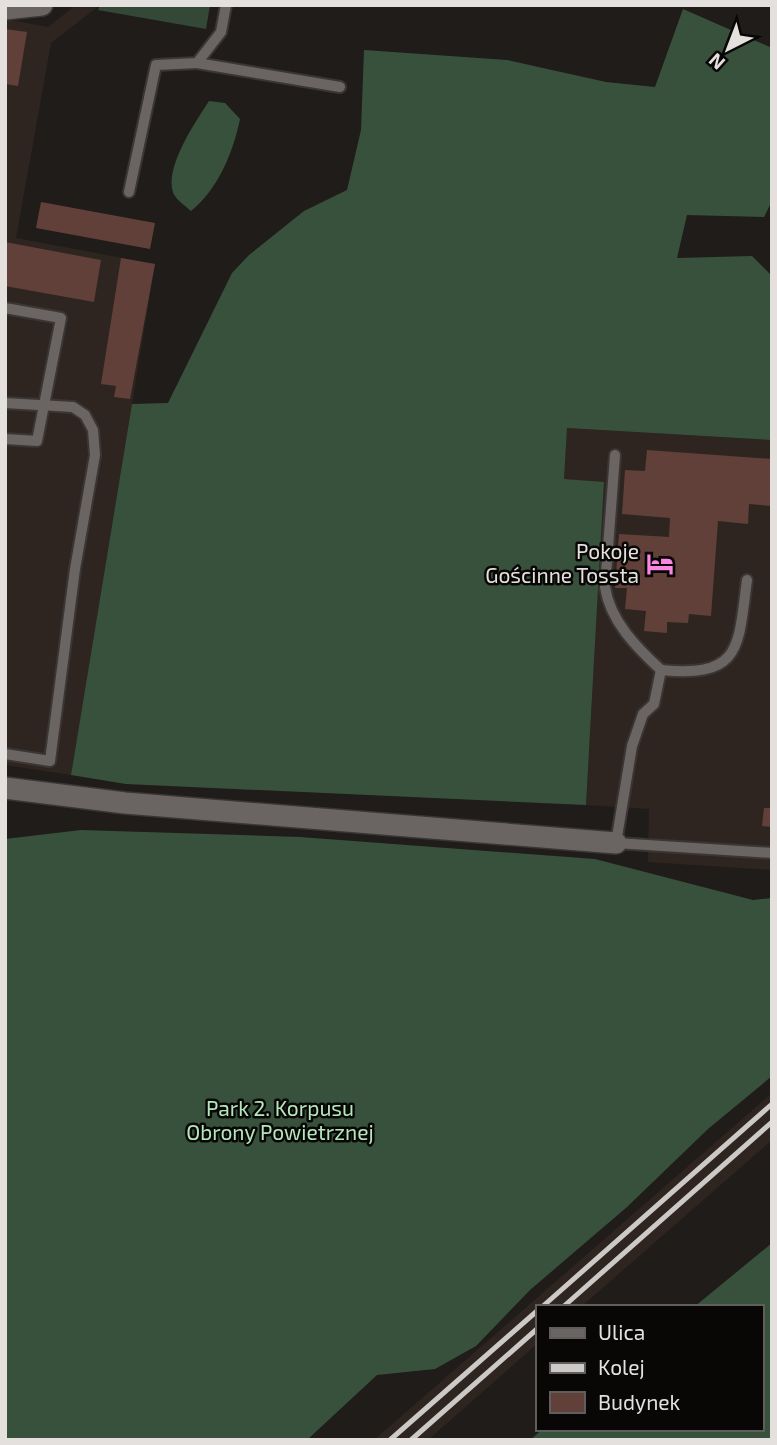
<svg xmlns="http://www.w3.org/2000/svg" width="777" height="1445" font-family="'Exo 2',sans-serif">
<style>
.built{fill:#2f2520}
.green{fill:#344837}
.forest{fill:#38513c}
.building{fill:#614039}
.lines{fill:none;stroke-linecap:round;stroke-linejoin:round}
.lane-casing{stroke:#393635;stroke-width:14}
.street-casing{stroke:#393635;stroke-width:24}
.lane{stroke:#6a6562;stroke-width:10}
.street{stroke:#6a6562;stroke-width:21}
.rail{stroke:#ccc9c7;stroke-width:5}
.labels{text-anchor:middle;stroke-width:5;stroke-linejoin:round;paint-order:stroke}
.poi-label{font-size:21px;fill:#e3e0de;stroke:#080706;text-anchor:end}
.park-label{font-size:21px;fill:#b5e7bc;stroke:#080706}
</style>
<rect width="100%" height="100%" fill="#201c19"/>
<g class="built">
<polygon points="76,5 100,5 51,43 16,238 155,264 71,775 5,765 5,19 48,27"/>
<polygon points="567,428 772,440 772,870 648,862 649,809 586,805 604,483 564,479"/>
<polygon points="772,1093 772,1140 581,1307 537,1307 537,1344 428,1440 374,1440"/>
</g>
<polygon class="green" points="100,5 210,5 206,29 98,10"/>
<g class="forest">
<polygon points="683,9 772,48 772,201 764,217 687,215 677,258 752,256 772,276 772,440 567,428 564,479 604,482 586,805 126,784 71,775 132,404 168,403 232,273 249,255 304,211 347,190 361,130 364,50 507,60 606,82 655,87"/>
<path d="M 209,101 L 225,103 L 240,119 C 233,153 218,189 191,211 C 187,207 178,201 175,196 C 161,172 196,121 209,101 Z"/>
<polygon points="81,830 300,837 595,859 753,900 772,898 772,1076 708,1129 627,1207 530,1290 476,1346 435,1369 377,1375 307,1440 5,1440 5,839"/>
<polygon points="772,1243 772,1440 530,1440 543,1429 761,1429 761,1307 694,1307"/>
</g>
<g class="building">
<polygon points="5,29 27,32 18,86 5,84"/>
<polygon points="41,202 155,223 150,249 36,228"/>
<polygon points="5,242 101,260 94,302 5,286"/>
<polygon points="121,258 155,264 130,399 114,397 116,386 101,384"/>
<polygon points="647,450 772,459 772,506 749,504 748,524 718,521 711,616 689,614 688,623 667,622 667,633 644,631 646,611 625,609 627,588 615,588 619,534 669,537 670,518 622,514 625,470 645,471"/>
<polygon points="764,808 772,808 772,827 762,826"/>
</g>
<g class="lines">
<defs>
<g id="lane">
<polyline points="197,63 340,87"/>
<polyline points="129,192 156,65 197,63 221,32 226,5"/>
<polyline points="5,308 61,318 37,441 5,439"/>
<polyline points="5,403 73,407 85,415 93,430 95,455 75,569 50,761 5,754"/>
<path d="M 615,455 L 605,587 C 610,621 637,648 661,670"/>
<path d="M 747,580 C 738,647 742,678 661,670 L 654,704 L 643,714 L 632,746 L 616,843 L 772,853"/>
</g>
<g id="street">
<polyline points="5,9 42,5"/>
<polyline points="5,788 125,803 616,843"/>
</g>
</defs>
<use href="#lane" class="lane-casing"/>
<use href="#street" class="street-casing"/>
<use href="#lane" class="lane"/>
<use href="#street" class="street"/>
<g class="rail">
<polyline points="542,1307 772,1104"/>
<polyline points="563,1307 772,1122"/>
<polyline points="390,1440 537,1311"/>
<polyline points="411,1440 537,1329"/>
</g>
</g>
<defs>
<symbol id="hotel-bare" viewBox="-9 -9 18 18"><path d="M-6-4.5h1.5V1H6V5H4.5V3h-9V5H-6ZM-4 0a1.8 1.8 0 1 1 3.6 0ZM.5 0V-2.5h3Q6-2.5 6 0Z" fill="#fc86e3" stroke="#080706" stroke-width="2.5" paint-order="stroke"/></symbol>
</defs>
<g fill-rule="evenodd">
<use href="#hotel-bare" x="641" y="545" width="38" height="38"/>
</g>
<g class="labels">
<g class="poi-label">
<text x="639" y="559">Pokoje<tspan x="639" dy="24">Gościnne Tossta</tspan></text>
</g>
<g class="park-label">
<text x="280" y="1116">Park 2. Korpusu<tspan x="280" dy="24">Obrony Powietrznej</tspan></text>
</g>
</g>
<rect width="777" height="1445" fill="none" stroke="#e3e0de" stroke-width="14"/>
<rect x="536" y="1305" width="228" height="126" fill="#080706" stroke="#605e5c" stroke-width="2"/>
<rect x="550" y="1328" width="35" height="10" fill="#6a6562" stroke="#605e5c" stroke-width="2"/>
<text x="598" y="1340" font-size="21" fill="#e3e0de">Ulica</text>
<rect x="550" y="1363" width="35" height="10" fill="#ccc9c7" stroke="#605e5c" stroke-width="2"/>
<text x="598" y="1375" font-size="21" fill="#e3e0de">Kolej</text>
<rect x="550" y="1392" width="35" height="21" fill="#614039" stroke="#605e5c" stroke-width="2"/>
<text x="598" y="1410" font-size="21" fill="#e3e0de">Budynek</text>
<g transform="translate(728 49) rotate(222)" stroke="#080706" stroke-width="5" paint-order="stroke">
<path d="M0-5L12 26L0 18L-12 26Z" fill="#e3e0de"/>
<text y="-10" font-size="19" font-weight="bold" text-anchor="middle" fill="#e3e0de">N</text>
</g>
</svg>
